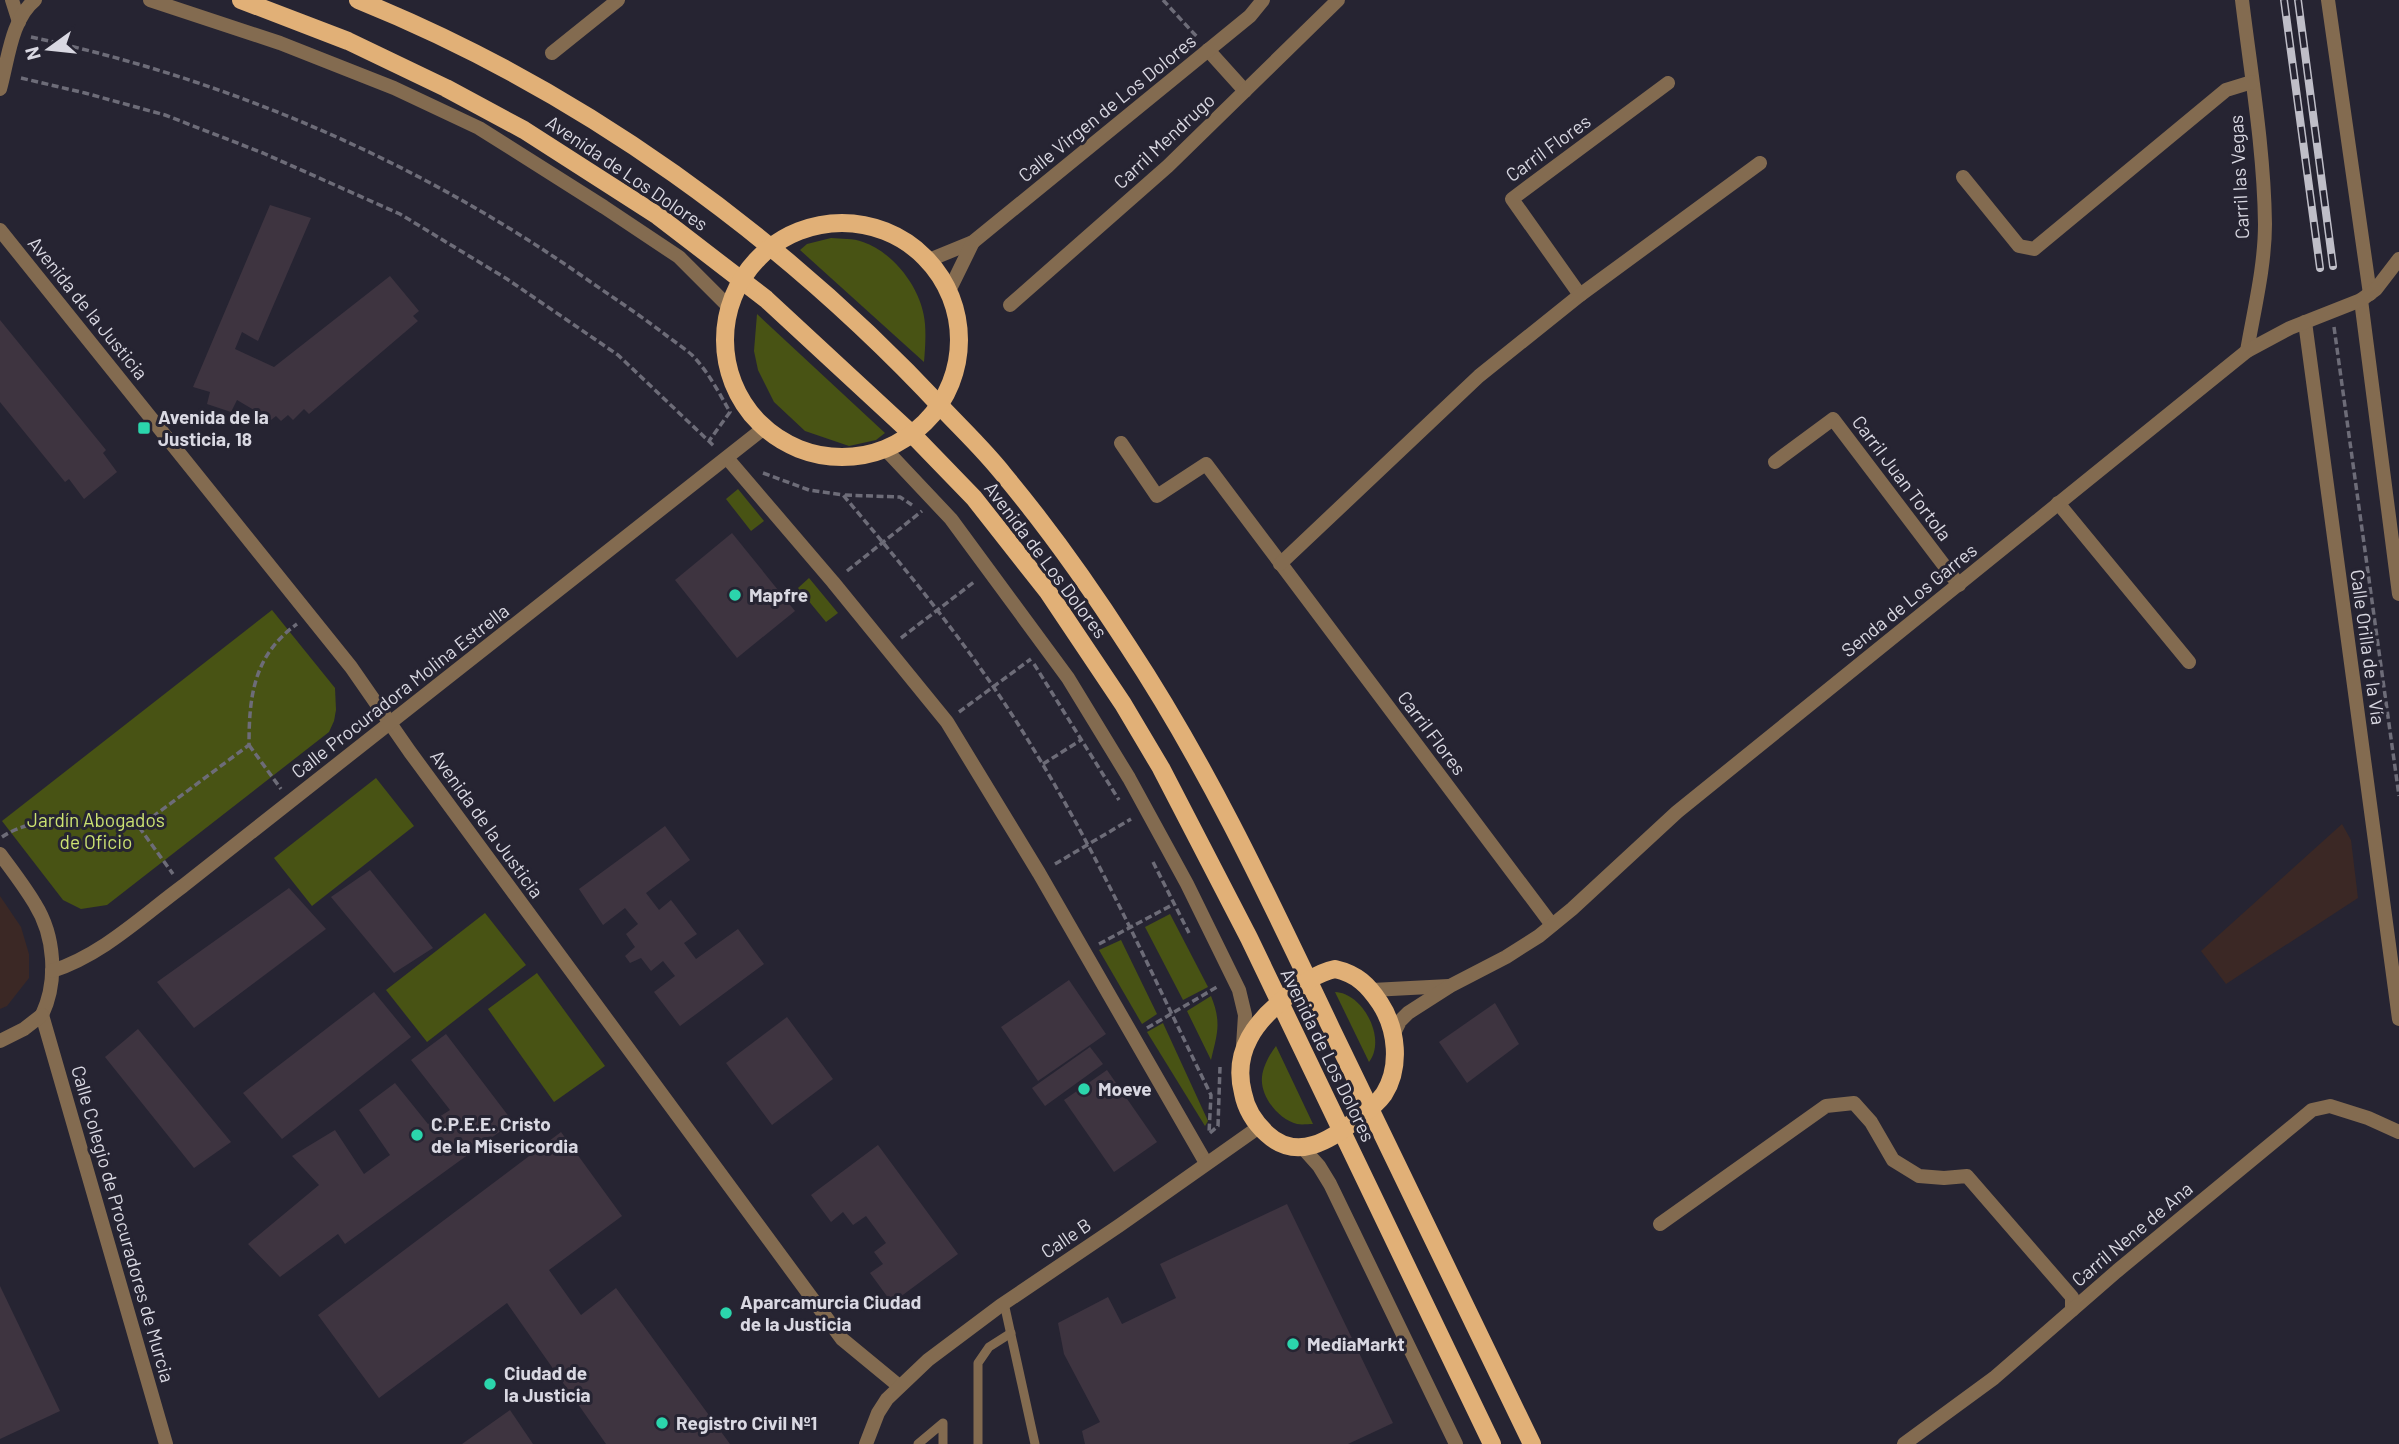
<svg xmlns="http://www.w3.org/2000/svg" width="2399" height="1444" font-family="Barlow,sans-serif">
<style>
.industrial{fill:#3b2825}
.green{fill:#485314}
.building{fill:#3e3440}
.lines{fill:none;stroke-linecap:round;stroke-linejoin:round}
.path{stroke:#6d6c78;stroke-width:3.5;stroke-dasharray:7 3.5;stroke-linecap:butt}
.service{stroke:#836b50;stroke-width:9}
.minor{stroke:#836b50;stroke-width:14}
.tertiary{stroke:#836b50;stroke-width:14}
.primary{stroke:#e1b077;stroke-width:18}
.rail-casing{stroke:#bfbec8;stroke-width:8}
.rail{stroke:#262432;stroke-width:5;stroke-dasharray:16;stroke-linecap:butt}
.poi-dot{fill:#2bd5ac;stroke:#262432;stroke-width:2.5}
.labels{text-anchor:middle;stroke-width:6;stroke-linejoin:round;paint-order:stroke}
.street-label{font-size:19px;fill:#d9d8e2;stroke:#262432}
.poi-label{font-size:19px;font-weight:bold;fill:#d9d8e2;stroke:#262432;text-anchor:start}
.park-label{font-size:19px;fill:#cce272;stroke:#262432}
</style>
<rect width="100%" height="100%" fill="#262432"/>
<g class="industrial">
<polygon points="2342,824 2351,840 2358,898 2226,984 2201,951"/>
<polygon points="0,896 21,927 29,954 29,978 7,1006 0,1009"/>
</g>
<g class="green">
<path d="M 831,238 C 841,239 853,238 863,242 C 895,253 923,291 925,324 C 926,337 925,350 924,362 L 800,250 L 807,244 Z"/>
<polygon points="757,314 885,433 876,440 849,446 805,431 774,402 758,370 754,351"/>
<polygon points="738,489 764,521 751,531 726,499"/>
<polygon points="809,578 838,613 826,622 798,588"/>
<polygon points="272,610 335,688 336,710 334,721 329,732 107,905 81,909 63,900 2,821"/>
<polygon points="376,778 414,826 312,906 274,858"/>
<polygon points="485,913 526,965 427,1042 386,990"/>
<polygon points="1170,914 1208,987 1183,1000 1145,927"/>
<polygon points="1121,940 1157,1014 1142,1024 1099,950"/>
<polygon points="537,973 605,1066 554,1102 488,1009"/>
<path d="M 1335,992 C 1363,993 1387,1039 1369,1062 Z"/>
<path d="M 1211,996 C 1222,1023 1217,1034 1211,1060 L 1187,1011 Z"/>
<polygon points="1163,1023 1208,1121 1205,1126 1147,1032"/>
<path d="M 1276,1046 L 1313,1124 C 1308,1124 1302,1125 1297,1124 C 1278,1119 1260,1096 1262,1077 C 1263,1066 1270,1054 1276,1046 Z"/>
</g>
<g class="building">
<polygon points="270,205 311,218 258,341 242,332 235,349 274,367 390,276 419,311 413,316 418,321 309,414 304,409 293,420 288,415 281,421 276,416 271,420 237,400 231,412 207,404 210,392 193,387"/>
<polygon points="0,320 106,450 103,453 117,472 84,499 69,479 65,482 0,402"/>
<polygon points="732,533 795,611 737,658 675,580"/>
<polygon points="665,826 690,860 646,893 659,910 671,900 697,934 684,943 696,959 738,929 764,964 680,1026 654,992 675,976 663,961 651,971 641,958 630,963 625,956 635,947 626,934 638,924 625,908 603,925 579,889"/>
<polygon points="370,870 433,948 394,973 331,897"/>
<polygon points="289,888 326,929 194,1028 157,982"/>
<polygon points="1069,980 1106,1034 1038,1081 1001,1027"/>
<polygon points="374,992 411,1037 282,1139 243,1093"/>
<polygon points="1495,1003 1519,1044 1467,1083 1439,1042"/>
<polygon points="787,1017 833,1079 772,1125 726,1063"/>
<polygon points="138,1029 231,1142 194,1168 105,1057"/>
<polygon points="446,1034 513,1122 345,1244 338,1234 280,1277 248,1244 319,1185 292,1156 335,1130 364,1174 390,1155 359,1110 395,1083 428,1124 450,1110 411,1060"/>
<polygon points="1090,1047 1103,1064 1045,1106 1032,1088"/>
<polygon points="1107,1070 1157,1142 1114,1172 1064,1100"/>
<polygon points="561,1132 622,1216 549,1270 581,1315 616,1288 730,1444 606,1444 507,1303 379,1398 318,1315"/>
<polygon points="878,1145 958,1254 892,1303 870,1273 883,1264 874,1252 886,1243 866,1216 853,1225 843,1212 831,1222 811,1195"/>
<polygon points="1287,1204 1393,1423 1348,1444 1085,1444 1082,1431 1100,1422 1064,1354 1058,1323 1108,1297 1122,1324 1176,1298 1160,1264"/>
<polygon points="0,1286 60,1411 0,1439"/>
<polygon points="510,1410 533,1444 462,1444"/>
</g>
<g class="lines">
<g class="path">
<polyline points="1163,0 1198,38"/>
<path d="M 31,37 C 230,80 418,161 585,278 C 612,297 640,315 667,336 C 675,342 684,348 692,355 C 708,371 719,393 730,412 L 709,441"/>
<polyline points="21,78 85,93 165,115 263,153 400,214 507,279 618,355 715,447"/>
<polyline points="2334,327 2399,796"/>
<path d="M 763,473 L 809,490 L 843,495 C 911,575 977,656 1031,745 C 1100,857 1153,977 1211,1095 L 1209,1133"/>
<polyline points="845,495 900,497 912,505"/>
<polyline points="847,571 922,511"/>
<polyline points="901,638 974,582"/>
<polyline points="1034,664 1119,800"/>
<polyline points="959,712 1031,659"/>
<polyline points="249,745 281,789"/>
<polyline points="1043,764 1081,740"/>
<polyline points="139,827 173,874"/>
<path d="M 2,837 C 37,813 100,818 139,827 L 249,745 C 249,695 254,655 297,624"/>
<polyline points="1153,862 1189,933"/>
<polyline points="1055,864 1131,819"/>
<polyline points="1099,944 1174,904"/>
<polyline points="1147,1028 1217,987"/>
<polyline points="1210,1133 1218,1126 1220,1067"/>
</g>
<g class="service">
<polyline points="1004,1303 1035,1444"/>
<polyline points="918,1444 943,1423 943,1444"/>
<polyline points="978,1444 978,1363 989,1347 1011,1333"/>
</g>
<g class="minor">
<polyline points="12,0 19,22"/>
<polyline points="150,0 280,43 394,88 479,128 604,207 679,257 729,307"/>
<path d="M 2242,0 C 2251,74 2264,149 2265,224 C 2265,266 2254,310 2247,351"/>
<polyline points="2328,0 2370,294"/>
<polyline points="1208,50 1245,91"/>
<polyline points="552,53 618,0"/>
<path d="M 0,89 C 8,61 11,19 35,0"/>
<polyline points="1963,177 2019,246 2034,249 2226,90 2252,82"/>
<polyline points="0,230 351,667 410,752 842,1339 899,1386"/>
<polyline points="929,260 973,242 1250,16 1263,0"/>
<polyline points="949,291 973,242"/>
<polyline points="1580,295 1512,199 1668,83"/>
<polyline points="2361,300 2399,594"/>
<polyline points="1010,305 1168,166 1338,0"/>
<polyline points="2305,322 2399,1019"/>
<polyline points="1121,443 1157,496 1206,464 1552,925"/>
<polyline points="886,450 951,519 1068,678 1129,778 1187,884 1239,990 1245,1015 1243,1046"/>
<polyline points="727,458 833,582 947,722 1039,873 1206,1163"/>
<polyline points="1775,462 1833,419 1959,585"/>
<polyline points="2058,503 2189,662"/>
<polyline points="1280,564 1479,376 1580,295 1760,163"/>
<path d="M 0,854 C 12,870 25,887 35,904 C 55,936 58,981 42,1015"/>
<path d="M 52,971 C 102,955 141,917 183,886 L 764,428"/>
<polyline points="42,1015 166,1444"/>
<polyline points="0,1041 24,1029 42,1015"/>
<polyline points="1302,1147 1319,1166 1330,1184 1456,1444"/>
<polyline points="1660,1224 1826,1106 1854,1103 1871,1122 1893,1160 1919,1176 1944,1178 1967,1176 2072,1297 2072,1310"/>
<polyline points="866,1444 878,1413 887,1399 928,1360 1000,1306 1120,1225 1259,1127"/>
<polyline points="1904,1444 1994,1378 2117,1271 2312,1110 2330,1106 2368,1118 2399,1132"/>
</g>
<g class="tertiary">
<polyline points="1372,990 1449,986"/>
<polyline points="1394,1033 1400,1021 1408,1013 1450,986 1506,957 1539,936 1572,909 1677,812 2247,351 2290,328 2361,300 2376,289 2399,259"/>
</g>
<g class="primary">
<polyline points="241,0 348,41 446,88 524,130 658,216 766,299 913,435 974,498 1048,592 1123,704 1161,768 1249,938 1492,1444"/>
<path d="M 358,0 C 581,90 782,236 945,411 C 965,432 986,452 1004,475 C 1049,529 1090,587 1128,646 C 1208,767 1269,898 1331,1028 C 1398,1167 1465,1305 1532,1444"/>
<circle cx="842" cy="340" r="117"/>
<path d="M 1335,969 C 1357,974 1368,985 1380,1003 C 1397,1029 1401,1067 1384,1094 C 1377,1104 1366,1112 1357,1119 C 1331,1140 1297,1162 1267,1134 C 1255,1123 1246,1109 1243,1093 C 1232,1051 1256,1020 1289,995 C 1304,983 1317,973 1335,969 Z"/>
</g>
<defs>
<g id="rail">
<polyline points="2284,0 2320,268"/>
<polyline points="2298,0 2333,266"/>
</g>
</defs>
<use href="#rail" class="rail-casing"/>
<use href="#rail" class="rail"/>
</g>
<g class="poi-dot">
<rect x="137" y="421" width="14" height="14" rx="3.5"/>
<circle cx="735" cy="595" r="7"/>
<circle cx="1084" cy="1089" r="7"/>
<circle cx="417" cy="1135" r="7"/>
<circle cx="726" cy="1313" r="7"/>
<circle cx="1293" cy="1344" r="7"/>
<circle cx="490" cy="1384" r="7"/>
<circle cx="662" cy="1423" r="7"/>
</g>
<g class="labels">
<g class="street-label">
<text transform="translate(1107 108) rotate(-39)" y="7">Calle Virgen de Los Dolores</text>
<text transform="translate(1164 141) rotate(-43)" y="7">Carril Mendrugo</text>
<text transform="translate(1548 148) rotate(-36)" y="7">Carril Flores</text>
<text transform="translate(627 173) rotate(34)" y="7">Avenida de Los Dolores</text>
<text transform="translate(2239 177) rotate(-93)" y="7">Carril las Vegas</text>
<text transform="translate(88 308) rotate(51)" y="7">Avenida de la Justicia</text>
<text transform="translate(1902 478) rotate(53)" y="7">Carril Juan Tortola</text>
<text transform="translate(1046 560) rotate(53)" y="7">Avenida de Los Dolores</text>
<text transform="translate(1909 600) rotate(-39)" y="7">Senda de Los Garres</text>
<text transform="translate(2368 647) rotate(82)" y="7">Calle Orilla de la Vía</text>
<text transform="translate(400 691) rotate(-38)" y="7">Calle Procuradora Molina Estrella</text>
<text transform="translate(1432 733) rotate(53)" y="7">Carril Flores</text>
<text transform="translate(487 824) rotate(54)" y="7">Avenida de la Justicia</text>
<text transform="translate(1328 1055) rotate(64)" y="7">Avenida de Los Dolores</text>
<text transform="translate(123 1224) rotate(74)" y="7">Calle Colegio de Procuradores de Murcia</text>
<text transform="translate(2132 1234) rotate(-40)" y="7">Carril Nene de Ana</text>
<text transform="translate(1066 1238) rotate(-34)" y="7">Calle B</text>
</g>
<g class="poi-label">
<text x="158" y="424">Avenida de la<tspan x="158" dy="22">Justicia, 18</tspan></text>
<text x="749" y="602">Mapfre</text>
<text x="1098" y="1096">Moeve</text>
<text x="431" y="1131">C.P.E.E. Cristo<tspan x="431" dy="22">de la Misericordia</tspan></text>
<text x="740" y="1309">Aparcamurcia Ciudad<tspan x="740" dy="22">de la Justicia</tspan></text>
<text x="1307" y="1351">MediaMarkt</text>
<text x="504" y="1380">Ciudad de<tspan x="504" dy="22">la Justicia</tspan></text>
<text x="676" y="1430">Registro Civil Nº1</text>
</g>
<g class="park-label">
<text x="96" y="827">Jardín Abogados<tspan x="96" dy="22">de Oficio</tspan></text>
</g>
</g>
<g transform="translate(49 49) rotate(255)" stroke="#262432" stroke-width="5" paint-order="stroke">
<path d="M0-5L12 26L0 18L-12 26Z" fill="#d9d8e2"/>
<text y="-10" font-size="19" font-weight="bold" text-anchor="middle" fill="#d9d8e2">N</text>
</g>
</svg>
